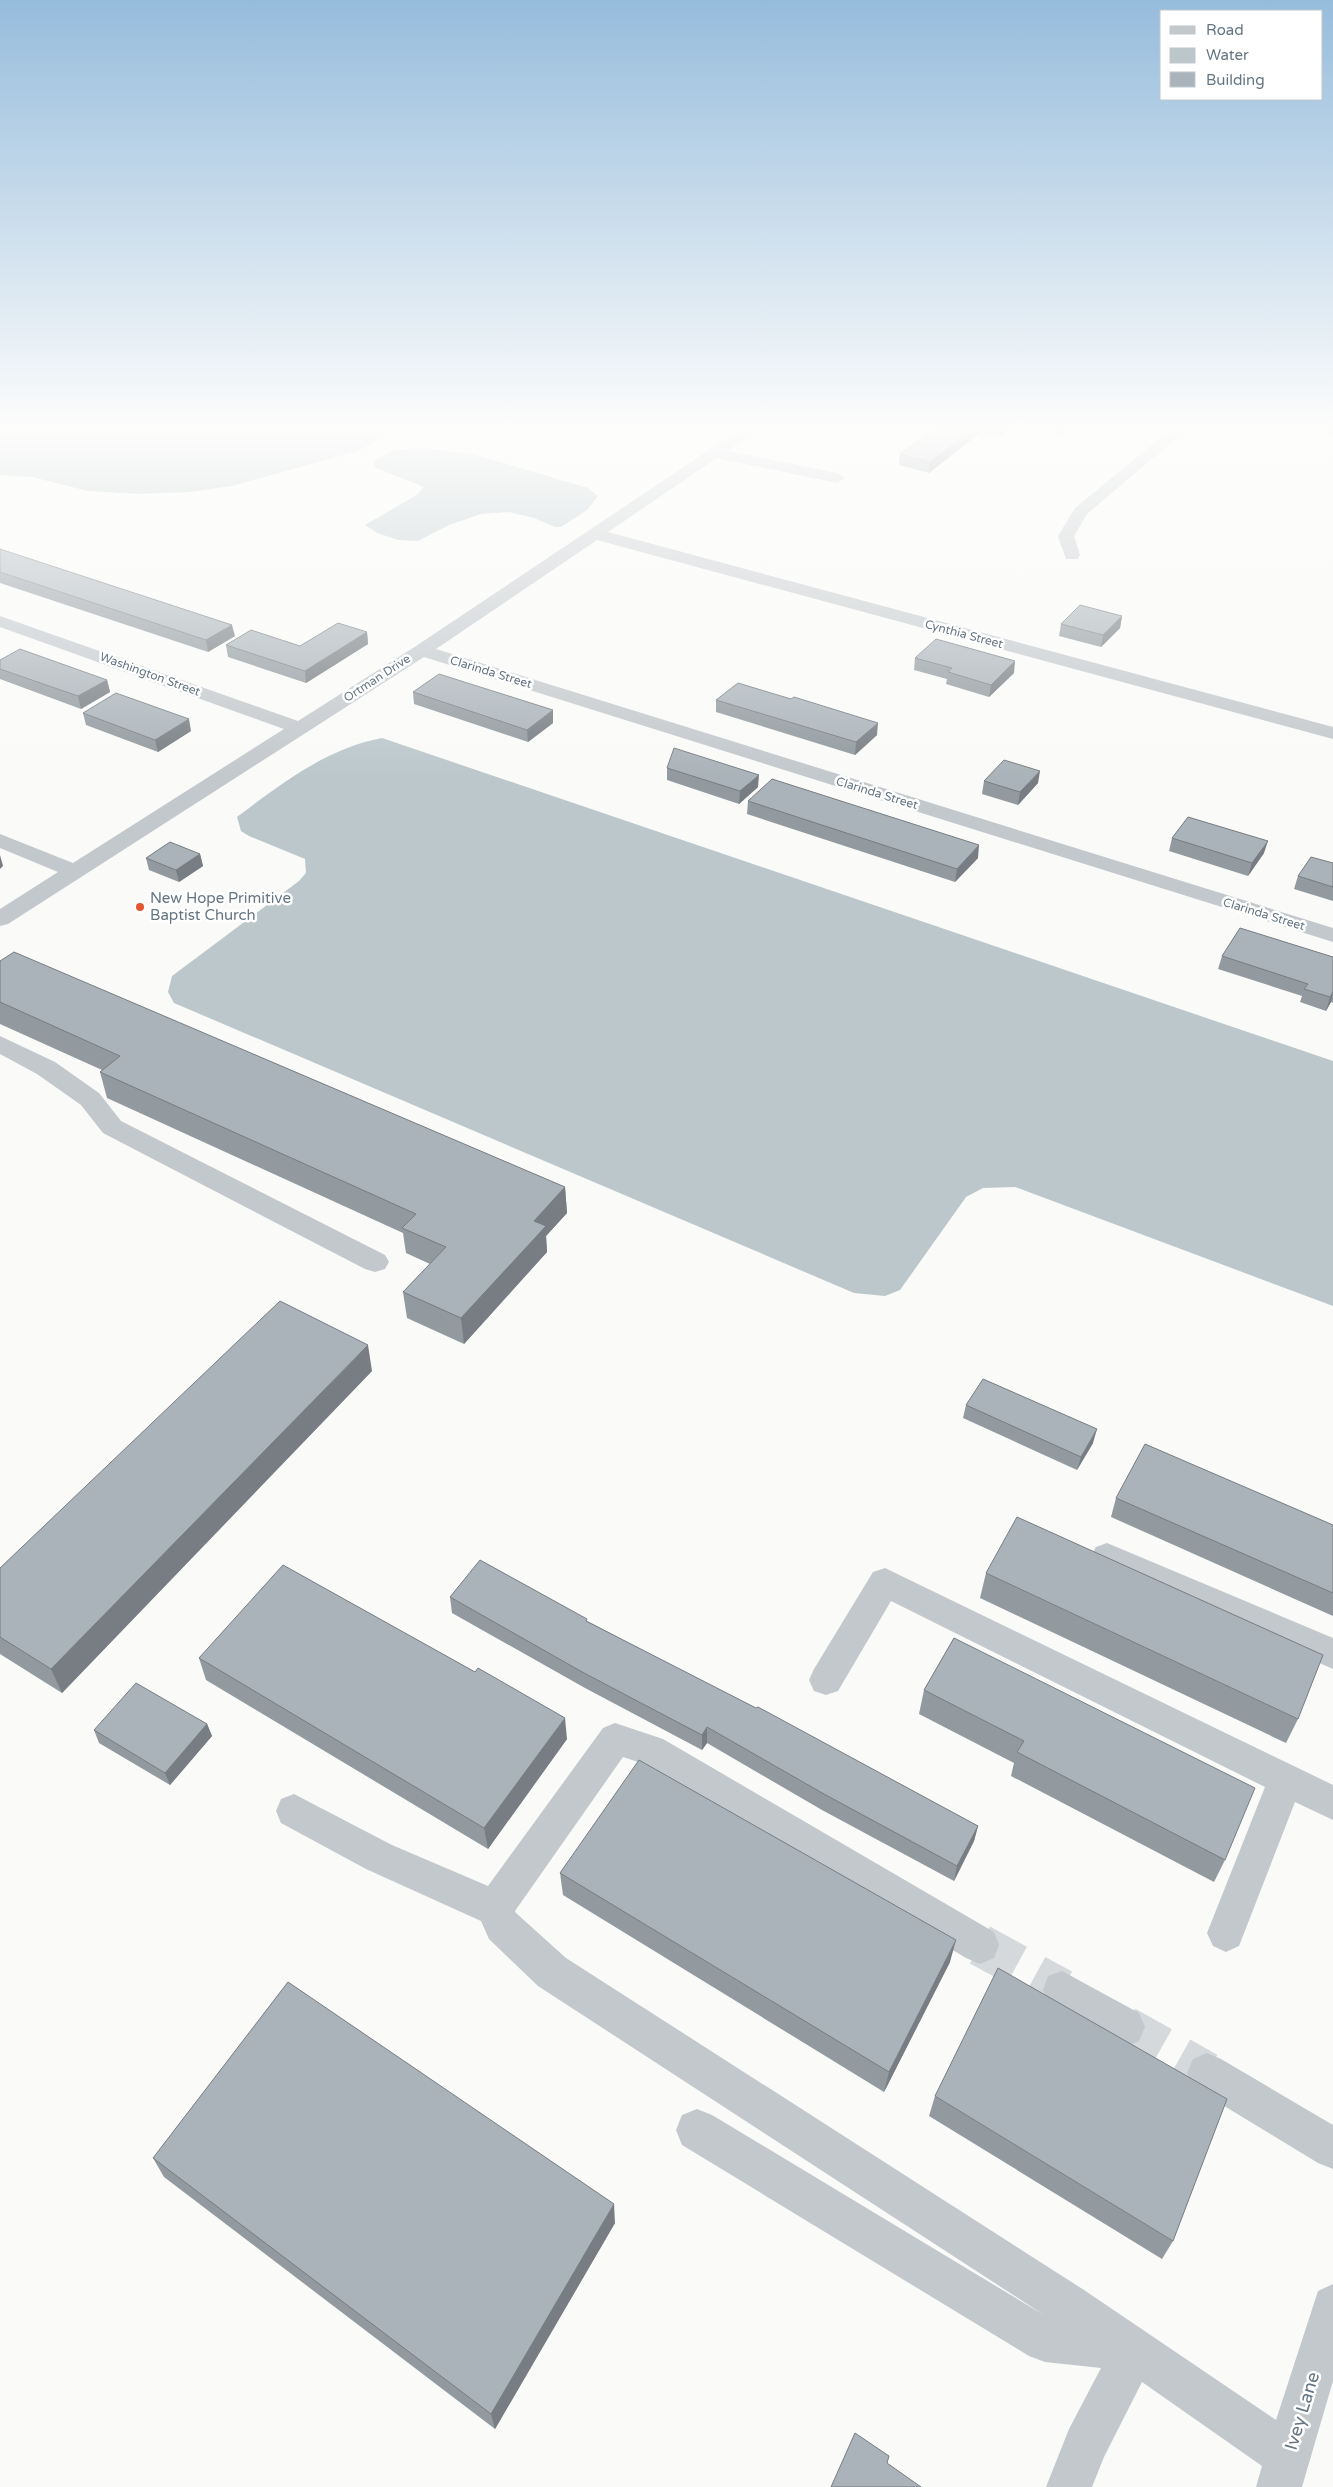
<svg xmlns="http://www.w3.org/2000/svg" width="1333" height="2487" font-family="'Varela Round',sans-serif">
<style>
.water{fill:#bbc7cb}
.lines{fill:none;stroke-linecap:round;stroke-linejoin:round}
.minor-tunnel{stroke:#d5d9db;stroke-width:42;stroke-dasharray:42 21;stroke-linecap:butt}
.minor{fill:#c3c8cc;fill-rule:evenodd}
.wall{fill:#929a9f}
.shaded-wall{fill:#777d82}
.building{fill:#aab3b9;stroke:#777d82}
.poi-dot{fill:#e4572e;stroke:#fff;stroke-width:2}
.labels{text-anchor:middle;stroke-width:5;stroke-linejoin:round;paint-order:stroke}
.far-street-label{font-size:12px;fill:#657683;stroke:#fff}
.poi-label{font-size:15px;fill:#657683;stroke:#fff;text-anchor:start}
.near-street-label{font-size:18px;fill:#657683;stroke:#fff}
</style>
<rect width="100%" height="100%" fill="#fafaf8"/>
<g class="water">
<polygon points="0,430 396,430 358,451 232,486 189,492 138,494 88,491 32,477 0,475"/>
<polygon points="422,448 473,454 588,488 598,496 587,510 561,527 555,527 534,518 509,512 481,514 449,525 418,541 398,540 377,533 365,525 415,496 424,487 376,468 373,461 394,450"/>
<path d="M 382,738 L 1333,1061 L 1333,1306 L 1015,1187 L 983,1188 L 966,1197 L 900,1290 L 885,1296 L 854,1293 L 174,1003 L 168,992 L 172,976 L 299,881 L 306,873 L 305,859 L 249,836 L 241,831 L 237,817 C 281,784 327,748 382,738 Z"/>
</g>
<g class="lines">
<g class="minor-tunnel">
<polyline points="980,1945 1062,1990"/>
<polyline points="1125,2027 1207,2073"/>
</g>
<g class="minor">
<polygon points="739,430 756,430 728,451 837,473 845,478 837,483 717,458 608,532 1333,727 1333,739 597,540 436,649 1333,928 1333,942 424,657 8,924 0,926 0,909 58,872 0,848 0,834 73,863 284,729 0,627 0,616 298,721 416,646"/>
<polygon points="1170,430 1186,430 1087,514 1074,536 1080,555 1078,559 1066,559 1058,536 1075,508"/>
<polygon points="1323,430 1333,430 1333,436"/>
<polygon points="0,1036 55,1062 99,1093 121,1121 385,1255 389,1262 385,1269 375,1272 365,1269 103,1133 81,1105 37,1074 0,1054"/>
<polygon points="1107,1543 1333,1638 1333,1669 1096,1565 1091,1556 1096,1547"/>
<polygon points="885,1568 1333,1785 1333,1820 1295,1802 1239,1946 1226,1952 1213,1946 1207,1933 1265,1787 891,1601 838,1691 826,1695 814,1691 809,1680 814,1669 873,1572"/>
<polygon points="615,1723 663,1739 994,1932 999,1945 994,1958 980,1964 966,1958 641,1763 623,1757 515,1911 516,1913 566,1958 1084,2290 1276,2420 1318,2291 1333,2284 1333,2381 1302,2487 1256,2487 1262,2466 1142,2382 1104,2457 1092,2487 1046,2487 1069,2429 1101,2368 1045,2362 1029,2356 682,2145 676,2130 682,2115 697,2109 712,2115 1044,2315 538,1986 489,1939 481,1921 366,1869 281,1823 276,1811 281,1799 294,1794 392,1845 488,1886 603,1728"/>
<polygon points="1062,1971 1139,2013 1145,2027 1139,2041 1125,2047 1111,2041 1048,2004 1043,1990 1048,1976"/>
<polygon points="1207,2053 1221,2059 1333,2125 1333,2169 1318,2163 1193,2087 1187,2073 1193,2059"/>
</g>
</g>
<g class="wall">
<polygon points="932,430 1008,430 1001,436 981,432 929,473 899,465 900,454"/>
<polygon points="1046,430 1068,430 1063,434"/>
<polygon points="0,549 235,636 208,652 0,583"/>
<polygon points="1122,616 1120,628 1101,647 1059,636 1061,624"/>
<polygon points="367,632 368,644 306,683 228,657 226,645 300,646"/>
<polygon points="915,658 1014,673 989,697 946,684 947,679 914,670"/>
<polygon points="0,660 107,680 110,692 81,709 0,679"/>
<polygon points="413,692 553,723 528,742 414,704"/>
<polygon points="791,699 877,735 855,755 716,712 716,700"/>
<polygon points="83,713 191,731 158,752 86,725"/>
<polygon points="667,768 758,787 739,804 667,780"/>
<polygon points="984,781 1038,783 1018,805 982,794"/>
<polygon points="748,801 978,858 955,882 747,814"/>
<polygon points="1172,838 1264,853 1248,876 1169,851"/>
<polygon points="200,854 203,866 179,882 149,870 146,858"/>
<polygon points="1333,863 1333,901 1294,889 1298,876"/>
<polygon points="1222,956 1333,957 1333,1003 1331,1002 1326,1011 1300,1002 1302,996 1218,969"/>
<polygon points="0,961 565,1187 567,1213 546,1236 547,1252 464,1344 407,1318 403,1292 430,1264 406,1253 403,1233 107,1098 100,1072 102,1070 0,1024"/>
<polygon points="372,1371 62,1693 0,1654 0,1568"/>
<polygon points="966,1405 1093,1443 1077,1470 963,1418"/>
<polygon points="1116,1498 1333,1525 1333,1616 1111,1517"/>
<polygon points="986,1573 1298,1719 1286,1743 980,1598"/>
<polygon points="450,1597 587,1621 978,1826 974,1841 954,1881 822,1810 707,1743 702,1750 585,1688 452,1613"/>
<polygon points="954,1638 1225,1860 1214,1882 1011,1776 1014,1763 919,1714 924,1690"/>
<polygon points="199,1658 475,1672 567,1739 488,1849 206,1680"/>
<polygon points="207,1724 212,1736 170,1785 99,1743 94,1730"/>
<polygon points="560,1873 950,1962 884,2092 563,1895"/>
<polygon points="935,2096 1173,2241 1162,2259 929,2116"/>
<polygon points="153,2158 615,2223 495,2429 164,2177"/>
</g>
<g class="shaded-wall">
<polygon points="971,430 981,430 981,432 929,473 930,462"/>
<polygon points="1002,430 1008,430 1001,436"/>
<polygon points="1063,430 1068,430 1063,434"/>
<polygon points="1122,616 1120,628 1101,647 1103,635"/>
<polygon points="232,625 235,636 208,652 206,640"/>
<polygon points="367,632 368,644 306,683 305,671"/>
<polygon points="1015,661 1014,673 989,697 991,685"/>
<polygon points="107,680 110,692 81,709 78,696"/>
<polygon points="553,710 553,723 528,742 527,730"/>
<polygon points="189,719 191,731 158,752 155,740"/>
<polygon points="878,723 877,735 855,755 856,742"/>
<polygon points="1040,771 1038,783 1018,805 1020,792"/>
<polygon points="759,775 758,787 739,804 740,791"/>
<polygon points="1268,841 1264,853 1248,876 1252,863"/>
<polygon points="979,845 978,858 955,882 957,869"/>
<polygon points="200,854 203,866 179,882 176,870"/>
<polygon points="0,855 3,866 0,869"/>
<polygon points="1333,992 1331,1002 1326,1011 1330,997"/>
<polygon points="565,1187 567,1213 546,1236 547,1252 464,1344 461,1318 534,1221"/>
<polygon points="368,1345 372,1371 62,1693 51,1669"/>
<polygon points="1097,1429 1093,1443 1077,1470 1081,1457"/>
<polygon points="565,1718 567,1739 488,1849 484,1828"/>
<polygon points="207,1724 212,1736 170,1785 165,1773"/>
<polygon points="707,1727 707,1743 702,1750 702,1735"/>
<polygon points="978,1826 974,1841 954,1881 957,1866"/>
<polygon points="956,1940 950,1962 884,2092 889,2072"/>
<polygon points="614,2204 615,2223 495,2429 491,2414"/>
</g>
<g class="building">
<polygon points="932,430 971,430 930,462 900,454"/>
<polygon points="0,549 232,625 206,640 0,572"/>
<polygon points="1080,605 1122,616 1103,635 1061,624"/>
<polygon points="338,623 367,632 305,671 226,645 251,630 300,646"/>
<polygon points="936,639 1015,661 991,685 948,672 952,668 915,658"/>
<polygon points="20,649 107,680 78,696 0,669 0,660"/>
<polygon points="439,674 553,710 527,730 413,692"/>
<polygon points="738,683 791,699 794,697 878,723 856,742 716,700"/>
<polygon points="116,693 189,719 155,740 83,713"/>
<polygon points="674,748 759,775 740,791 667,768"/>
<polygon points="1004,760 1040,771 1020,792 984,781"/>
<polygon points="772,779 979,845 957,869 748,801"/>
<polygon points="1188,817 1268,841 1252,863 1172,838"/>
<polygon points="170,842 200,854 176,870 146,858"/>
<polygon points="1311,857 1333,863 1333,887 1298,876"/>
<polygon points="1240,928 1333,957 1333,992 1330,997 1304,989 1308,984 1222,956"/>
<polygon points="14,952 565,1187 534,1221 546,1226 461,1318 403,1292 446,1247 402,1228 416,1214 100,1072 120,1056 0,1002 0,961"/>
<polygon points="280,1301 368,1345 51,1669 0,1637 0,1568"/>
<polygon points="983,1379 1097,1429 1081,1457 966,1405"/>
<polygon points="1145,1444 1333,1525 1333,1593 1116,1498"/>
<polygon points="1017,1517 1323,1655 1298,1719 986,1573"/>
<polygon points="480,1560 587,1619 586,1621 756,1708 758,1707 978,1826 957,1866 824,1794 707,1727 702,1735 584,1673 450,1597"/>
<polygon points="283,1565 475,1672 478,1668 565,1718 484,1828 199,1658"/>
<polygon points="954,1638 1255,1788 1225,1860 1017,1752 1024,1741 924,1690"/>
<polygon points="136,1683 207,1724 165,1773 94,1730"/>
<polygon points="639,1760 956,1940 889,2072 560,1873"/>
<polygon points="998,1968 1227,2099 1173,2241 935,2096"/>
<polygon points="288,1982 614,2204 491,2414 153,2158"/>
<polygon points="855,2433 889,2456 887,2463 921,2487 831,2487"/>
</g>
<linearGradient id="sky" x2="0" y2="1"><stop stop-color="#96bcdc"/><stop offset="0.55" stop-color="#fdfdfc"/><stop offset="1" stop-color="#fdfdfc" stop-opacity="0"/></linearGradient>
<rect width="1333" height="778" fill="url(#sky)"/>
<circle class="poi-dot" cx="140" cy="907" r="5"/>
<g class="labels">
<g class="far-street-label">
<text transform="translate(964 634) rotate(15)" y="4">Cynthia Street</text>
<text transform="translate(491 672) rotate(17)" y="4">Clarinda Street</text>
<text transform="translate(150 674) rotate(20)" y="4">Washington Street</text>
<text transform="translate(377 678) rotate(-33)" y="4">Ortman Drive</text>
<text transform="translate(877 793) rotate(17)" y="4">Clarinda Street</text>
<text transform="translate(1264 914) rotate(17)" y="4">Clarinda Street</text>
</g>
<g class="poi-label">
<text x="150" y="903">New Hope Primitive<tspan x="150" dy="17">Baptist Church</tspan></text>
</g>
<g class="near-street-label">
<text transform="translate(1302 2411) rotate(-73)" y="6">Ivey Lane</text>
</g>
</g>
<rect x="1160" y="10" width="162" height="90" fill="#ffffff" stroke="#c1c8cd"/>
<rect x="1170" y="26" width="25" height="8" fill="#c3c8cc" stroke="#c1c8cd"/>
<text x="1206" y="35" font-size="15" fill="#657683">Road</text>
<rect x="1170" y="48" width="25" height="15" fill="#bbc7cb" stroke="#c1c8cd"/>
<text x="1206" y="60" font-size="15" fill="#657683">Water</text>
<rect x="1170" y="72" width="25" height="15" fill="#aab3b9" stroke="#c1c8cd"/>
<text x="1206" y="85" font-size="15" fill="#657683">Building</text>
</svg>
